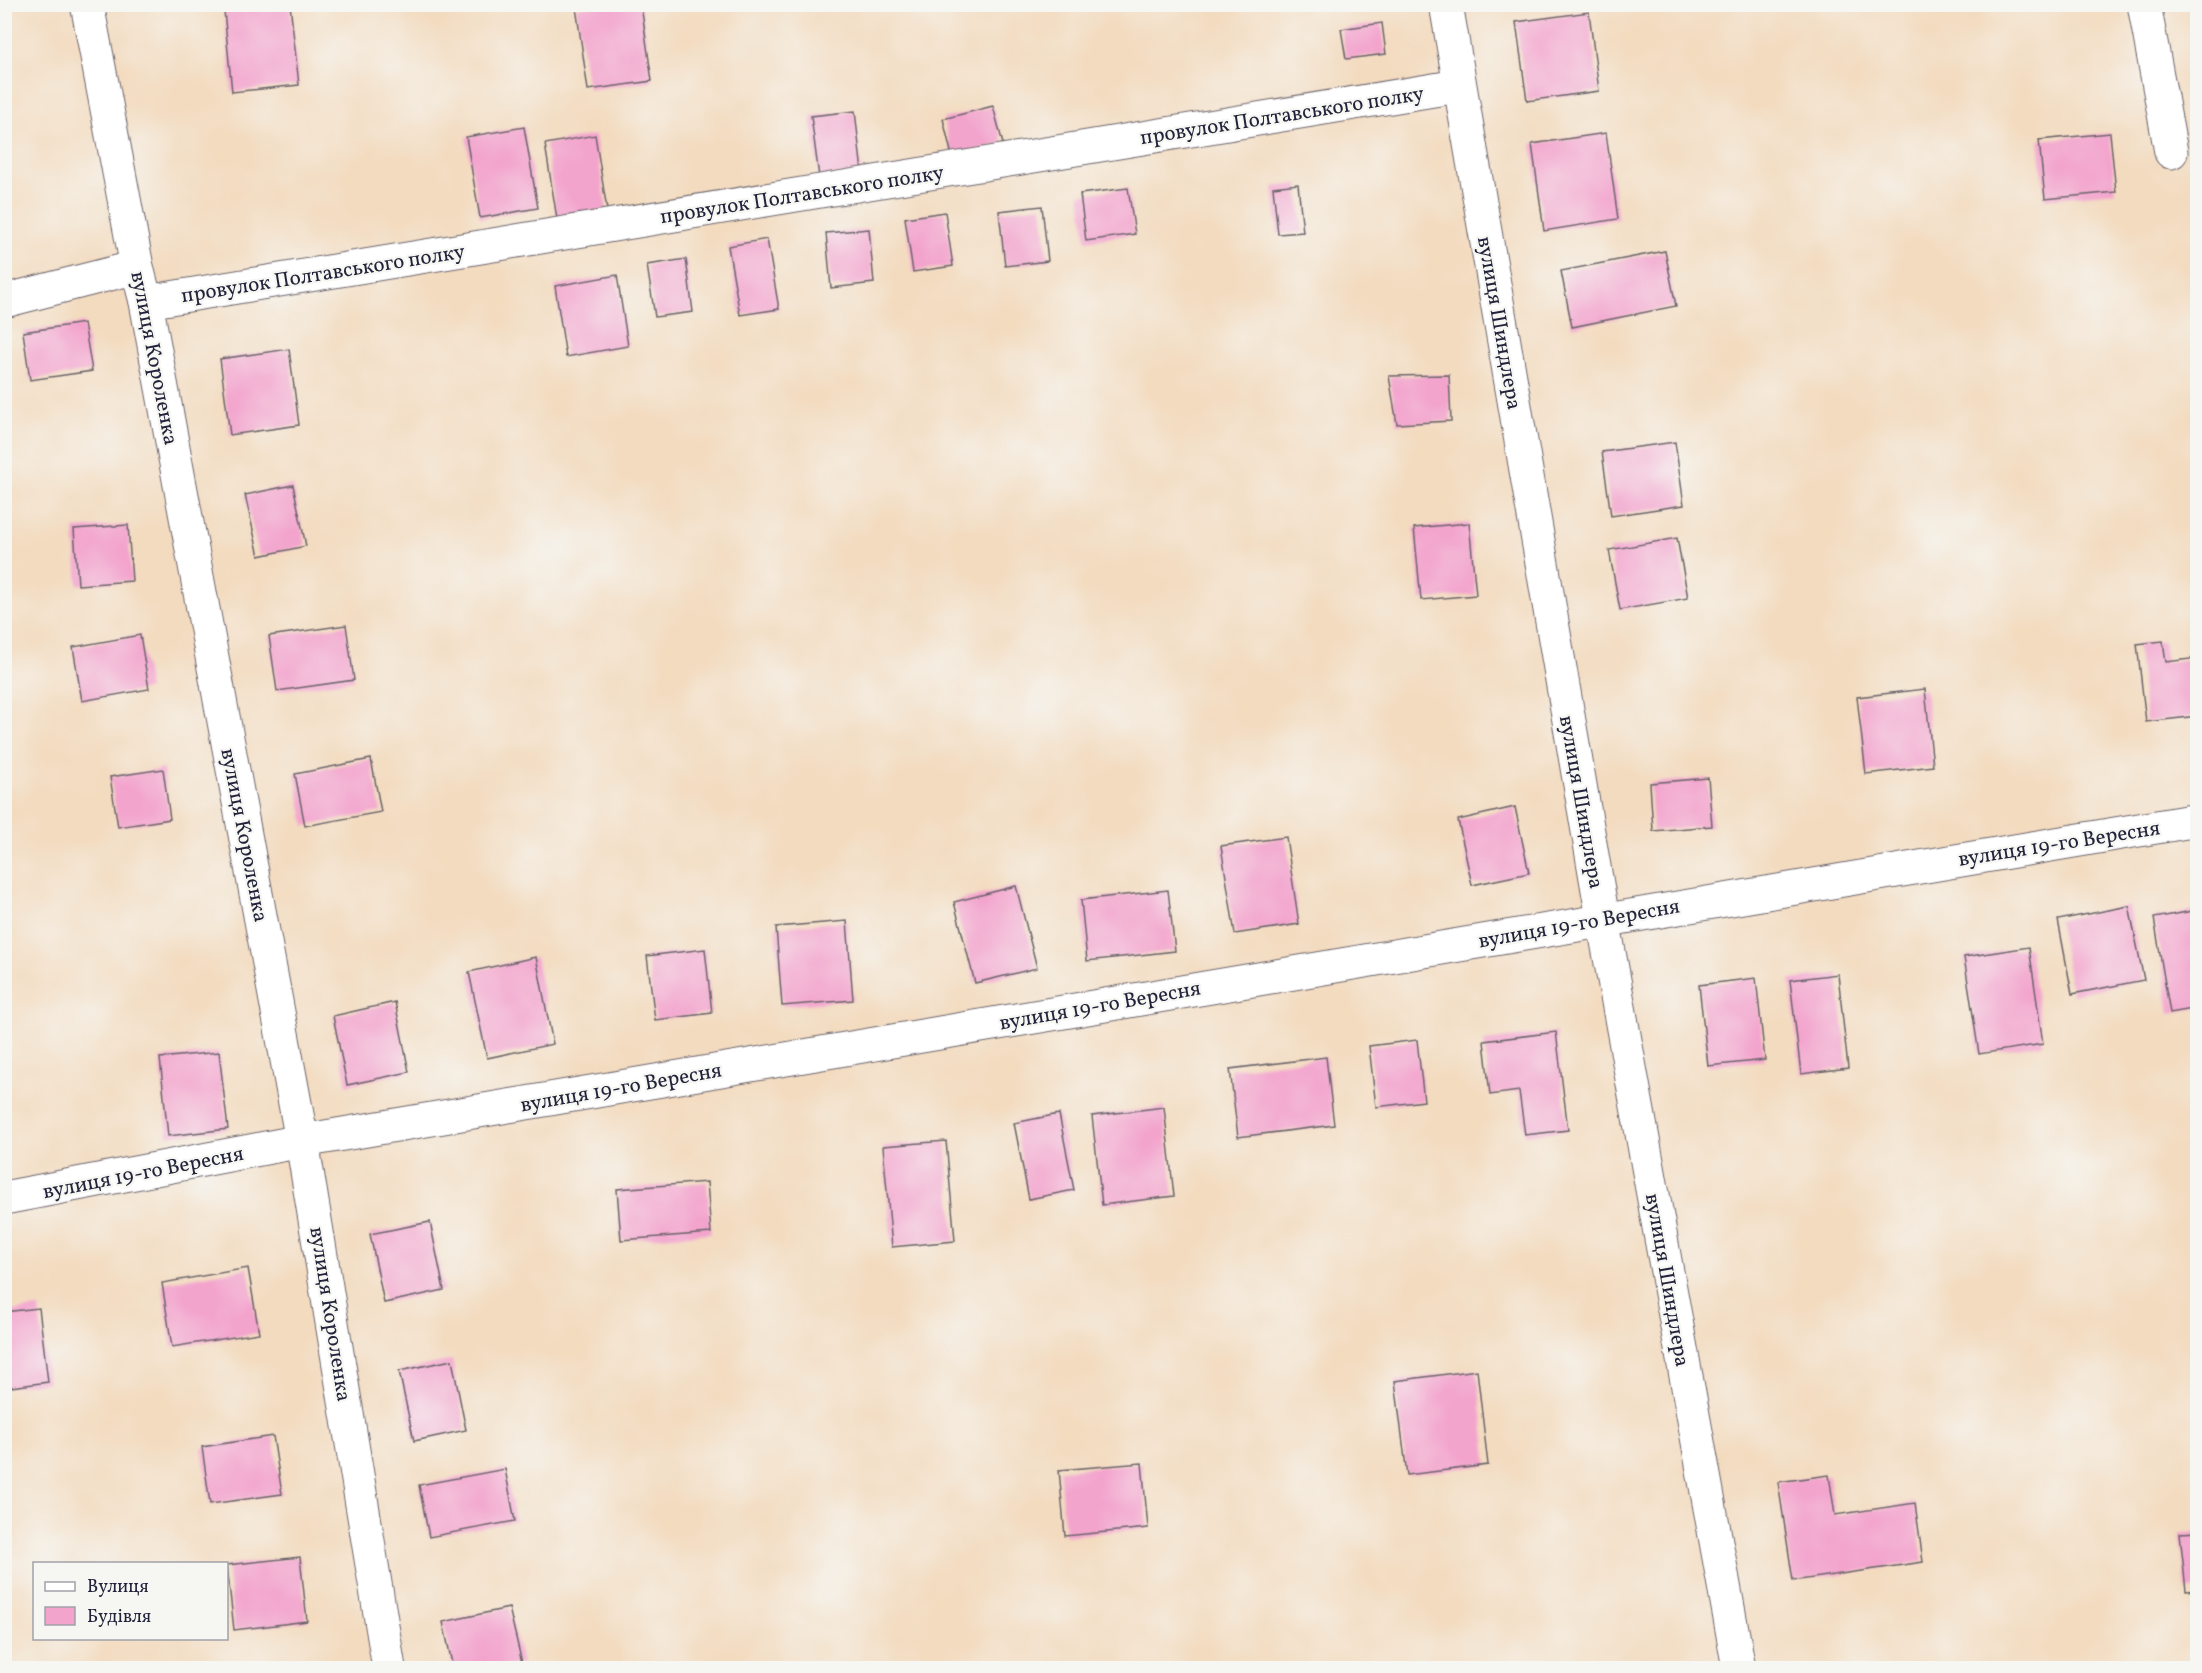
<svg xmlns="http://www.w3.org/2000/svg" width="2202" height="1673" font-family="Vollkorn,serif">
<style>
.building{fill:#f3a4cd}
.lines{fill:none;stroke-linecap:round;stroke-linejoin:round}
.minor-casing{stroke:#6b636a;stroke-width:35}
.minor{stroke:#fff;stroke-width:33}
.labels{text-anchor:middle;stroke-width:4.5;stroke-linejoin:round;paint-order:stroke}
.street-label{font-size:21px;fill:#22223b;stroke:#f6f6f2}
</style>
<rect width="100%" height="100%" fill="#f6f6f2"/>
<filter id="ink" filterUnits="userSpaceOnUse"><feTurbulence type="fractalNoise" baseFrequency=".0167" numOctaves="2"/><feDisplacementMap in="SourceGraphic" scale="12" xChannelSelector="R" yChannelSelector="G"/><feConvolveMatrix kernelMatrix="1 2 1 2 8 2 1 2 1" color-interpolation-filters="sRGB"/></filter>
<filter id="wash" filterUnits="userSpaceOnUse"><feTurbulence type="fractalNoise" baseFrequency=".008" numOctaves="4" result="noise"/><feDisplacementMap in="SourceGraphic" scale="24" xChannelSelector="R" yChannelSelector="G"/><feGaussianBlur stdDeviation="1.35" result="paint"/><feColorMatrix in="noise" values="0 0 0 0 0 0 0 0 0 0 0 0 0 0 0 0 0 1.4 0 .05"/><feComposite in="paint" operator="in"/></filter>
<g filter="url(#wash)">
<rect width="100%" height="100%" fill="#f3dbc0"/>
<g id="blocks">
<g class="building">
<polygon points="4,4 14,4 14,8 4,9"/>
<polygon points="290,4 299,85 232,92 224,11"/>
<polygon points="597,5 641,5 652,81 588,90 576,7"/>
<polygon points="1589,12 1599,91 1527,101 1516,22"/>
<polygon points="1382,23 1386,54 1346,59 1341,29"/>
<polygon points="993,106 1003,144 952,156 943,119"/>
<polygon points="855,111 862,172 819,177 811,116"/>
<polygon points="524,127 538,208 480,218 466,137"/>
<polygon points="1606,133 1618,219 1544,231 1532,144"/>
<polygon points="2110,133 2116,192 2045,199 2039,140"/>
<polygon points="595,135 607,210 557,219 545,144"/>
<polygon points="1298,184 1303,232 1278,234 1273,187"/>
<polygon points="1128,188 1135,234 1086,241 1080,194"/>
<polygon points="1042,206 1048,261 1005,266 999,211"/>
<polygon points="945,212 953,266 913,272 905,218"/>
<polygon points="869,229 874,283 831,288 826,233"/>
<polygon points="767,239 779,309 740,315 728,246"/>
<polygon points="1665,251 1676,306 1572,327 1561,271"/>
<polygon points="686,259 693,312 655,317 647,265"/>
<polygon points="617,275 628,346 566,357 555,286"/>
<polygon points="84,323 92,371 30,380 23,332"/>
<polygon points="289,349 299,425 230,435 220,359"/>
<polygon points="1449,375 1451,421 1397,424 1389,376"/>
<polygon points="1675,442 1684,505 1611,516 1602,452"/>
<polygon points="293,485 306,546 259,556 245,495"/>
<polygon points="1469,523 1476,595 1421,600 1414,528"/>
<polygon points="128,525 132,581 78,585 74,529"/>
<polygon points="1677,538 1688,598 1620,610 1609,550"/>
<polygon points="346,625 354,680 277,691 269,636"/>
<polygon points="140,635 149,689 82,701 73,647"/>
<polygon points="2163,641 2166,662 2198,658 2198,716 2146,722 2137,644"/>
<polygon points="1925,689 1933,766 1866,774 1857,697"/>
<polygon points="371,759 381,812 305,826 295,774"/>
<polygon points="163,769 170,819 118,827 110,777"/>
<polygon points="1708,778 1712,826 1653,831 1650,783"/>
<polygon points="1515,807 1529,873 1472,885 1458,820"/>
<polygon points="1286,837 1299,924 1235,934 1221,846"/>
<polygon points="1016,886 1037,968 975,983 954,902"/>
<polygon points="1168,890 1175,951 1087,961 1081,900"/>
<polygon points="2129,906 2144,980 2072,994 2058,920"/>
<polygon points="2198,910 2198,1008 2170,1013 2154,918"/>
<polygon points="847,921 853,1000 782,1006 776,927"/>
<polygon points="2029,947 2043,1044 1979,1054 1964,957"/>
<polygon points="705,949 712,1013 655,1020 647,956"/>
<polygon points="536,957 553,1044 487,1058 469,972"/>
<polygon points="1838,974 1848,1068 1801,1074 1790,980"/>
<polygon points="1756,978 1765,1060 1708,1066 1699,985"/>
<polygon points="395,1002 409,1072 347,1085 333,1016"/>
<polygon points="1556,1032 1568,1130 1525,1135 1519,1091 1490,1095 1484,1041"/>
<polygon points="1417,1040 1424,1101 1376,1107 1369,1046"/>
<polygon points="219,1052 228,1129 168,1136 160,1058"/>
<polygon points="1326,1057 1334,1125 1238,1137 1230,1069"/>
<polygon points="1164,1107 1174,1196 1102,1205 1092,1116"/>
<polygon points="1059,1114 1074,1190 1029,1199 1014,1123"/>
<polygon points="946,1141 955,1241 892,1247 883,1146"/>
<polygon points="707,1182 711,1233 621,1240 617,1189"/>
<polygon points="430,1222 444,1290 384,1303 370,1234"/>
<polygon points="248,1268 259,1333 172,1347 162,1283"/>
<polygon points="39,1308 48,1382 4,1388 4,1312"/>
<polygon points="452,1360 466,1430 414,1441 399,1371"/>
<polygon points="1477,1370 1488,1465 1407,1475 1395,1381"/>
<polygon points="273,1436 282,1494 210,1504 202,1447"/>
<polygon points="1142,1463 1148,1528 1065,1536 1059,1470"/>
<polygon points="505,1469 515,1521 429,1537 419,1485"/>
<polygon points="1829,1475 1835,1515 1915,1503 1923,1562 1793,1581 1778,1482"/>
<polygon points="2198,1532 2198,1590 2186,1591 2180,1533"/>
<polygon points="300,1557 307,1621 234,1630 227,1565"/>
<polygon points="509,1608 522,1663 499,1668 453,1668 443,1622"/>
</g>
</g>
</g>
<g filter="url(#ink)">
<use href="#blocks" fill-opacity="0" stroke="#6b636a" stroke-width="1.5"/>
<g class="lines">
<defs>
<g id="minor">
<polyline points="87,4 137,267 146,302 302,1141 389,1668"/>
<polyline points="1446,4 1603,919 1739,1668"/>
<polyline points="2144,4 2171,152"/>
<polyline points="4,301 137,267"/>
<polyline points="146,302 1458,86"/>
<polyline points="4,1198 302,1141 2198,820"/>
</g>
</defs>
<use href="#minor" class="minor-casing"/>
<use href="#minor" class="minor"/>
</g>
</g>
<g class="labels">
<g class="street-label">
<text transform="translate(1282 115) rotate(-9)" y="7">провулок Полтавського полку</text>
<text transform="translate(802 194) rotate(-9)" y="7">провулок Полтавського полку</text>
<text transform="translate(323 273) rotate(-9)" y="7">провулок Полтавського полку</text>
<text transform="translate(1500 323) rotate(80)" y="7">вулиця Шиндлера</text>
<text transform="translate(155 358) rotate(79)" y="7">вулиця Короленка</text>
<text transform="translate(1582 802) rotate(80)" y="7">вулиця Шиндлера</text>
<text transform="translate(245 835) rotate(79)" y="7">вулиця Короленка</text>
<text transform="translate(2059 843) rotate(-9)" y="7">вулиця 19-го Вересня</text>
<text transform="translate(1579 923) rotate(-10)" y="7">вулиця 19-го Вересня</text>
<text transform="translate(1100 1005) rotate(-10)" y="7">вулиця 19-го Вересня</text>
<text transform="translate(621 1087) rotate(-10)" y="7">вулиця 19-го Вересня</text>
<text transform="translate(143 1172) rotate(-11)" y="7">вулиця 19-го Вересня</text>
<text transform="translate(1668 1280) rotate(80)" y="7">вулиця Шиндлера</text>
<text transform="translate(331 1314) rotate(81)" y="7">вулиця Короленка</text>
</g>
</g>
<rect width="2202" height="1673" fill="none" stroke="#f6f6f2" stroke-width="24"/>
<rect x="33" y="1562" width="195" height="78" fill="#f6f6f2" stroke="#a1a1a9" stroke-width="1.5"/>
<rect x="45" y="1582" width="30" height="9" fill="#ffffff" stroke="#a1a1a9" stroke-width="1.5"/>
<text x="87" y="1592" font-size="18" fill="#22223b">Вулиця</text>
<rect x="45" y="1607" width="30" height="18" fill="#f3a4cd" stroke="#a1a1a9" stroke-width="1.5"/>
<text x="87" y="1622" font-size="18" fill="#22223b">Будівля</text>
</svg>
